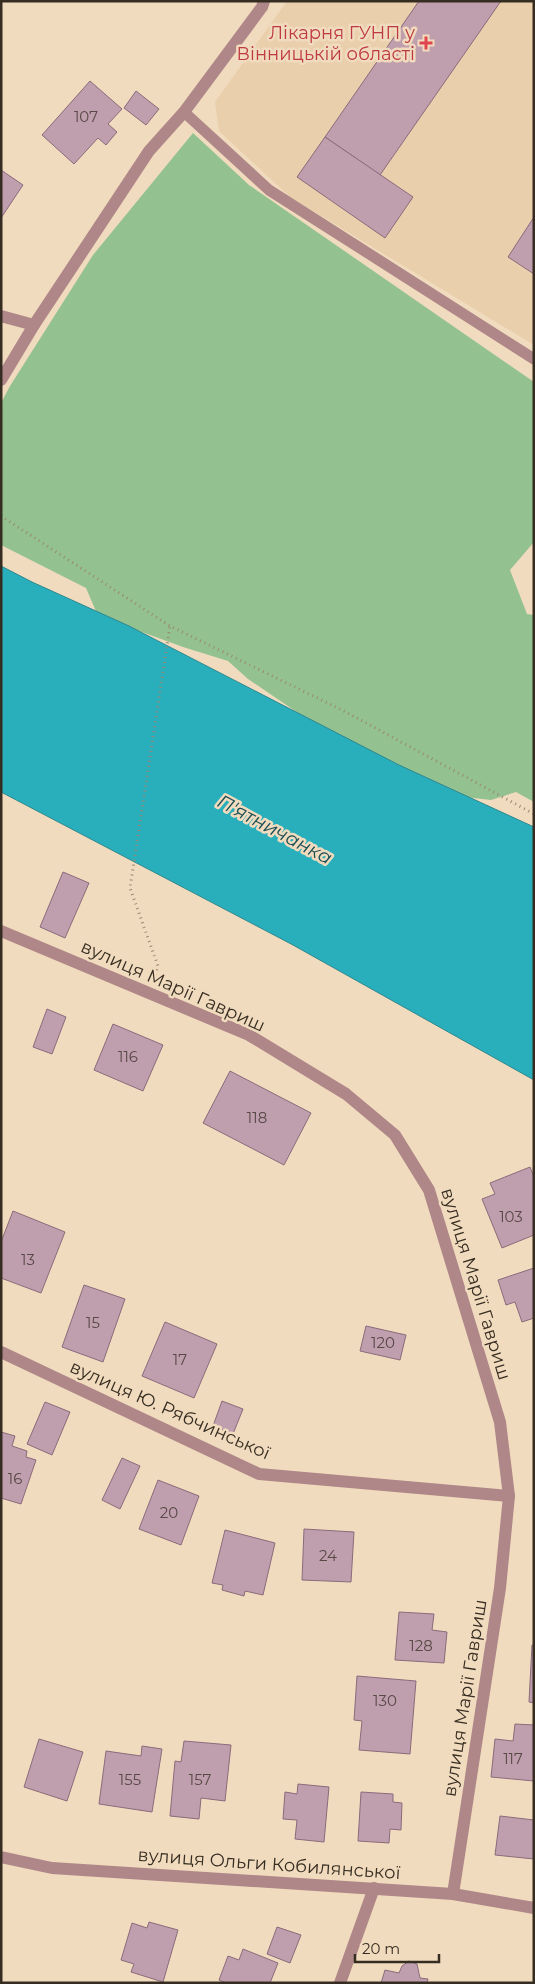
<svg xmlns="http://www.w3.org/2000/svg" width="535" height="1984" font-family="Montserrat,sans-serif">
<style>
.built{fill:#e9cfab}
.green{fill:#93c290}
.water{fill:#29afbc;stroke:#2d888e}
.building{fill:#bf9eae;stroke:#8a6b7b}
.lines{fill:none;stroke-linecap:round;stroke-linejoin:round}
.path{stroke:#998975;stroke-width:3;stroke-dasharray:1 4;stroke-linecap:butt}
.lane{stroke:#af8788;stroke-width:11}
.street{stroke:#af8788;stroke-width:12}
.health-dot{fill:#e0444e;stroke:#f1dbbe;stroke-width:2}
.labels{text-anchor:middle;stroke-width:5;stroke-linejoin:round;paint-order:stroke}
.number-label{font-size:15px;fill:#584945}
.health-label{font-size:18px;fill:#be3a42;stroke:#f1dbbe;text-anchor:end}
.street-label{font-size:18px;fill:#362d22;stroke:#f1dbbe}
.water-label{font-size:19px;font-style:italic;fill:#194e54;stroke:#f1dbbe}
</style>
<rect width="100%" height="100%" fill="#f1dbbe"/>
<polygon class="built" points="287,1 534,1 534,345 290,197 219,131 215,102"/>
<polygon class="green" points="193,133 249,185 534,382 534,542 510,570 527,614 534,615 534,802 516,792 491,800 413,791 248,679 228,661 183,647 98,616 86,588 1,545 1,403 10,386 93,255"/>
<polygon class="water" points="1,566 32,582 129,626 399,765 534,827 534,1080 293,945 1,792"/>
<g class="building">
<polygon points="419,1 501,1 380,175 325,137"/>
<polygon points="90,81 122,109 108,124 117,132 106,145 98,138 74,164 42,135"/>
<polygon points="136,91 159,109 146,125 124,108"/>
<polygon points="325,137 413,197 385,238 297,177"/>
<polygon points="1,170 23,185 1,218"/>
<polygon points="534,217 534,274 508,257"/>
<polygon points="63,872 89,883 65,938 40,927"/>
<polygon points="47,1009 66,1017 52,1054 33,1047"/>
<polygon points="113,1024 163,1045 143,1091 94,1070"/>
<polygon points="230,1071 311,1113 284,1165 203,1123"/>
<polygon points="530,1167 534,1177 534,1235 502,1248 482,1199 495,1194 490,1183"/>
<polygon points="13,1211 65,1232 41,1293 1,1278 1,1242"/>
<polygon points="534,1268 534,1318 522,1322 515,1302 506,1305 498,1280"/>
<polygon points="84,1285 125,1299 103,1362 62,1347"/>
<polygon points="165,1322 217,1344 194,1398 142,1376"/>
<polygon points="366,1326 406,1335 400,1360 360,1351"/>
<polygon points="222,1401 243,1409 233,1434 213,1426"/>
<polygon points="45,1402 70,1412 52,1455 27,1444"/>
<polygon points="1,1432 15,1436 12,1446 27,1451 26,1457 36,1460 21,1504 1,1498"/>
<polygon points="122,1458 140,1466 120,1509 102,1500"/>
<polygon points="158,1480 199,1496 181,1545 139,1529"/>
<polygon points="304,1529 354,1532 351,1582 302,1580"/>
<polygon points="225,1530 275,1543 263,1595 245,1591 244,1596 222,1590 223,1585 212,1583"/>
<polygon points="399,1612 434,1614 432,1630 447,1632 444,1663 395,1660"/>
<polygon points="532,1645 534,1645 534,1703 529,1702"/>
<polygon points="357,1676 416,1681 410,1754 359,1750 362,1721 354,1720"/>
<polygon points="515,1724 534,1725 534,1781 491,1777 495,1739 513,1741"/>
<polygon points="39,1739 83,1752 67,1801 24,1787"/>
<polygon points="184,1741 231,1745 225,1801 201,1798 199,1819 170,1816 175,1761 181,1762"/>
<polygon points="142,1746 162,1749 152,1812 99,1804 106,1751 141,1756"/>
<polygon points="298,1784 329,1787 324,1842 295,1839 297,1820 283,1819 285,1792 297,1794"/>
<polygon points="361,1792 393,1794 393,1802 402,1803 401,1830 390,1829 389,1843 358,1841"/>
<polygon points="500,1816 534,1820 534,1859 495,1855"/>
<polygon points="149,1922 178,1930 163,1982 131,1972 134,1964 121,1960 132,1923 147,1928"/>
<polygon points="277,1927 301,1935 290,1963 267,1954"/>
<polygon points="243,1949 278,1963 270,1983 226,1983 219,1980 228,1956 239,1960"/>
<polygon points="409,1961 417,1964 420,1978 428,1979 427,1983 381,1983 385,1970 399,1973 402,1966"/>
</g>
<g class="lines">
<g class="path">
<polyline points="1,516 170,626 344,711 534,814"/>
<polyline points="155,975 158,966 130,888 170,626"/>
</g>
<polyline class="lane" points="184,112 269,190 534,359"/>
<g class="street">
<polyline points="1,316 34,325"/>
<polyline points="1,380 34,325 149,151 184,112 262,7 264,1"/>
<polyline points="1,931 249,1035 346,1094 395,1135 429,1190 500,1422 509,1496 500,1588 453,1894"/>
<polyline points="1,1352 259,1474 509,1496"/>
<polyline points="1,1857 52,1868 453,1894 534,1908"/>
<polyline points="340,1983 374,1888"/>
</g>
</g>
<path class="health-dot" d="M423.5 35.5h5v5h5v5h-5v5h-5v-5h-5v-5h5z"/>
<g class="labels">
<g class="number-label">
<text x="86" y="122">107</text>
<text x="128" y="1062">116</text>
<text x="257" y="1123">118</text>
<text x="511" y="1222">103</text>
<text x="28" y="1265">13</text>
<text x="93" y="1328">15</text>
<text x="383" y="1348">120</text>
<text x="180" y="1365">17</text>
<text x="15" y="1484">16</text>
<text x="169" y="1518">20</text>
<text x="328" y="1561">24</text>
<text x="421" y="1651">128</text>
<text x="385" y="1706">130</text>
<text x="513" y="1764">117</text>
<text x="130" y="1785">155</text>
<text x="200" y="1785">157</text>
</g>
<g class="health-label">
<text x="415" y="39">Лікарня ГУНП у<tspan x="415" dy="21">Вінницькій області</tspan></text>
</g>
<g class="street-label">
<text transform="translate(173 986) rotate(24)" y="6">вулиця Марії Гавриш</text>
<text transform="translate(476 1284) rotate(73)" y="6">вулиця Марії Гавриш</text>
<text transform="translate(170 1410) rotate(24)" y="6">вулиця Ю. Рябчинської</text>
<text transform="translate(465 1698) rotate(-81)" y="6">вулиця Марії Гавриш</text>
<text transform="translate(269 1864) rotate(4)" y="6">вулиця Ольги Кобилянської</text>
</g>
<g class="water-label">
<text transform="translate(275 829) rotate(28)" y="7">П'ятничанка</text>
</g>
</g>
<rect width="535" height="1984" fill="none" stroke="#362d22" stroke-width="5"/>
<path d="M355 1954v8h84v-8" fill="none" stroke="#362d22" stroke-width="2.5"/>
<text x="362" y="1954" font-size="15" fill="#362d22" stroke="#f1dbbe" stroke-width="4" paint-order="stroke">20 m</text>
</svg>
